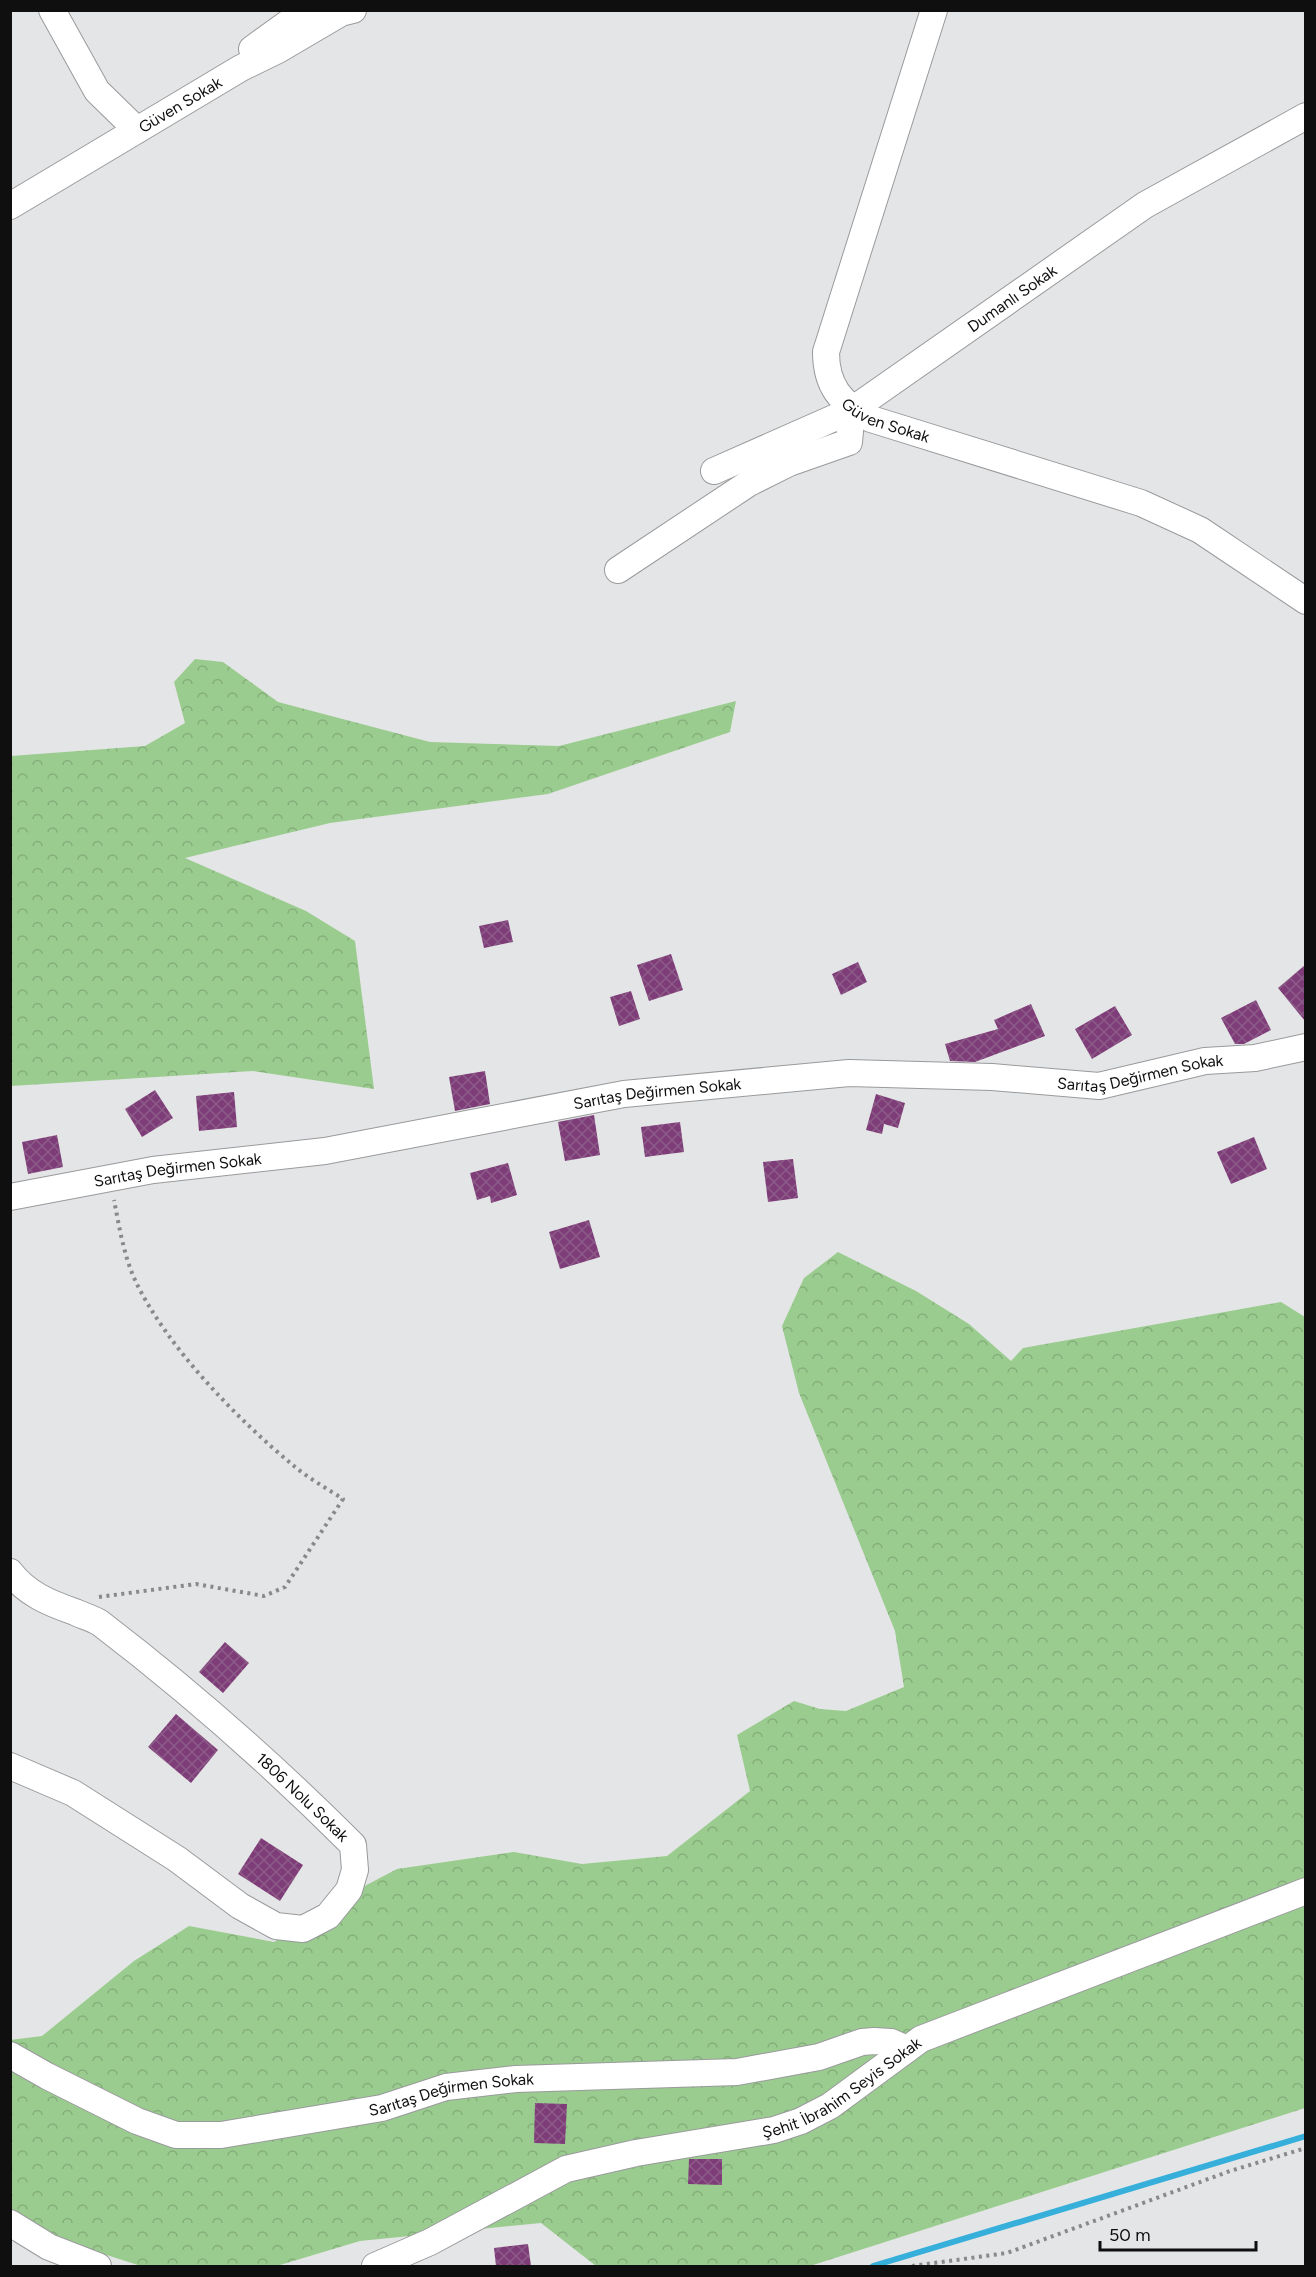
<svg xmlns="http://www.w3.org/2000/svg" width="1316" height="2277" font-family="Figtree,sans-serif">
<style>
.forest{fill:url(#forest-crowns)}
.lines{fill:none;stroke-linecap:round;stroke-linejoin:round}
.stream{stroke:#36afdb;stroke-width:6}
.building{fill:url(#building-cross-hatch)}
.minor-casing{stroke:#999a9c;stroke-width:28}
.path{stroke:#88898a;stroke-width:4;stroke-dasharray:3 4.5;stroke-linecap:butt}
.minor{stroke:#fff;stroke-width:26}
.labels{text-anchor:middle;stroke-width:6;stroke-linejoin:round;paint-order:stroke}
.street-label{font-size:16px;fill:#0f0f10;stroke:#e4e5e6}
</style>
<defs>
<pattern id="forest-crowns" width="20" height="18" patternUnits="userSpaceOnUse" patternTransform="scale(1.5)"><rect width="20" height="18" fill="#9bcc8f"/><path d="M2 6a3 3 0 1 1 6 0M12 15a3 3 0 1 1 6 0" fill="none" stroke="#84ae7a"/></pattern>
<pattern id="building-cross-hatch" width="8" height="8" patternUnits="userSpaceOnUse" patternTransform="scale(1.5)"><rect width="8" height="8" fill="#7e3c78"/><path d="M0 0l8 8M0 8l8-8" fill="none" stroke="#8c5b88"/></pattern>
</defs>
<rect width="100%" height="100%" fill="#e4e5e6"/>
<g class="forest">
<polygon points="195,659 223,662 278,702 430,742 559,746 736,701 730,732 548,794 330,823 185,858 306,911 355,941 374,1089 253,1071 11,1086 11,756 145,746 185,723 174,682"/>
<polygon points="838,1252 916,1291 969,1324 1011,1361 1023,1348 1281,1302 1305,1317 1305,2108 810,2266 596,2266 541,2223 360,2241 280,2265 141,2266 22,2228 11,2218 10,2040 42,2036 134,1961 189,1926 274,1942 338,1900 397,1869 514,1852 582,1864 667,1856 750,1791 737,1735 794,1701 820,1709 846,1711 904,1687 895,1631 799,1393 782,1326 804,1278"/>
</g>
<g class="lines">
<polyline class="stream" points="873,2266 1306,2136"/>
</g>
<g class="building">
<polygon points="508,920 513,942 484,948 479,926"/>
<polygon points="671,954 683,990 649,1001 637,965"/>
<polygon points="858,962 867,982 841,995 832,974"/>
<polygon points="1305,965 1305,1021 1278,988"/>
<polygon points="631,991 640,1019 619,1026 610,997"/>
<polygon points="1256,1000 1271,1030 1244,1044 1235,1044 1221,1018"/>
<polygon points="1031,1004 1045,1036 975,1062 950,1061 945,1044 998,1029 994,1020"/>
<polygon points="1115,1006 1132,1035 1092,1059 1075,1029"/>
<polygon points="485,1071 490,1104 455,1111 449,1077"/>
<polygon points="155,1090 173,1118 142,1137 125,1109"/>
<polygon points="234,1092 237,1127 199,1131 196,1096"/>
<polygon points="876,1094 905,1103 898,1128 884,1124 882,1134 866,1130"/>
<polygon points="594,1115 600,1155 565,1161 558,1122"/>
<polygon points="680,1122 684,1152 645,1157 641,1127"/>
<polygon points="57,1135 63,1167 28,1174 22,1142"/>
<polygon points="1254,1137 1267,1169 1231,1184 1217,1152"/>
<polygon points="793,1159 798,1198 768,1202 763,1162"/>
<polygon points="508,1163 517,1195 491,1203 490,1196 477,1200 470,1173"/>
<polygon points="589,1220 600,1257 560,1269 549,1232"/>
<polygon points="225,1642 249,1663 223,1693 199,1672"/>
<polygon points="176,1714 218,1750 191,1783 148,1747"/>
<polygon points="261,1838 303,1865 280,1901 238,1874"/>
<polygon points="535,2103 567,2104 565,2144 534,2143"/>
<polygon points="689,2159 722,2159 722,2185 688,2184"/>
<polygon points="528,2244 531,2266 496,2266 494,2248"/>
</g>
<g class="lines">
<defs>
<g id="minor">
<polyline points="52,10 97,91 137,130"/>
<path id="s1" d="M 934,10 L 826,352 C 826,386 841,404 871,419 L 1141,503 L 1200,530 L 1306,601"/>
<polyline points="252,49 306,10"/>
<path id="s2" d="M 10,206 L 241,68 L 278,50 L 341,13 L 353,10"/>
<path id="s3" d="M 714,471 L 852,410 L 1145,205 L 1306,116"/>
<polyline points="618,570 749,483 789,463 849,442 852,410"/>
<path id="s4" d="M 10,1197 L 153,1170 L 325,1151 L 624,1094 L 849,1073 L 992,1077 L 1099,1086 L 1205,1061 L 1255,1058 L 1306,1047"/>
<path id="s5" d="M 10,1572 C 27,1594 49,1603 75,1612 C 83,1616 92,1618 100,1623 C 189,1691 274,1766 353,1845 L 355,1870 L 349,1890 L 328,1916 L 303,1929 L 276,1926 L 240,1906 L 177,1859 L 73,1793 L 10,1766"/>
<path id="s6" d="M 10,2055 L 47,2076 L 137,2121 L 176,2135 L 221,2135 L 382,2108 L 446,2087 L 516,2079 L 737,2072 L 819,2057 L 862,2042 L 874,2041 L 891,2042 L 907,2049"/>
<polyline points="10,2223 49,2247 98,2266"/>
<path id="s7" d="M 375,2266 L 430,2242 L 566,2169 L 636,2153 L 774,2130 L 801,2121 L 830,2106 L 921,2039 L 1306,1891"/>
</g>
</defs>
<use href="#minor" class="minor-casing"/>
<g class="path">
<path d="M 99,1597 L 196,1584 L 264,1596 L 285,1587 L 343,1499 C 326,1488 308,1478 294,1466 C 237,1419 166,1346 135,1280 C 124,1256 119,1226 114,1200"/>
<polyline points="912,2266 1007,2253 1230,2171 1306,2148"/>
</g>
<use href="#minor" class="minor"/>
</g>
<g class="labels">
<g class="street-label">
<text dy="6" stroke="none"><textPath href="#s2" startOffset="198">Güven Sokak</textPath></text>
<text dy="6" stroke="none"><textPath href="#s3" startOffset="346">Dumanlı Sokak</textPath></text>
<text dy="6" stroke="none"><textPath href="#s1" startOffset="459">Güven Sokak</textPath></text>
<text dy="6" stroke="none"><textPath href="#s4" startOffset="1142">Sarıtaş Değirmen Sokak</textPath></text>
<text dy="6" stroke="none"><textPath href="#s4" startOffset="656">Sarıtaş Değirmen Sokak</textPath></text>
<text dy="6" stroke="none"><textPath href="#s4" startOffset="170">Sarıtaş Değirmen Sokak</textPath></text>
<text dy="6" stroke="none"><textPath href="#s5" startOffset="372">1806 Nolu Sokak</textPath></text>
<text dy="6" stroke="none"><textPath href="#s7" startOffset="506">Şehit İbrahim Seyis Sokak</textPath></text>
<text dy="6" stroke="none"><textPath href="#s6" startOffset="464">Sarıtaş Değirmen Sokak</textPath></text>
</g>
</g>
<rect width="1316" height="2277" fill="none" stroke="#0f0f10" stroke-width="24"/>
<path d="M1100 2241v9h156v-9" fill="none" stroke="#0f0f10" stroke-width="3"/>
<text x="1109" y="2241" font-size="18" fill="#0f0f10" stroke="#e4e5e6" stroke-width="4.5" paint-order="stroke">50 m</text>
</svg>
